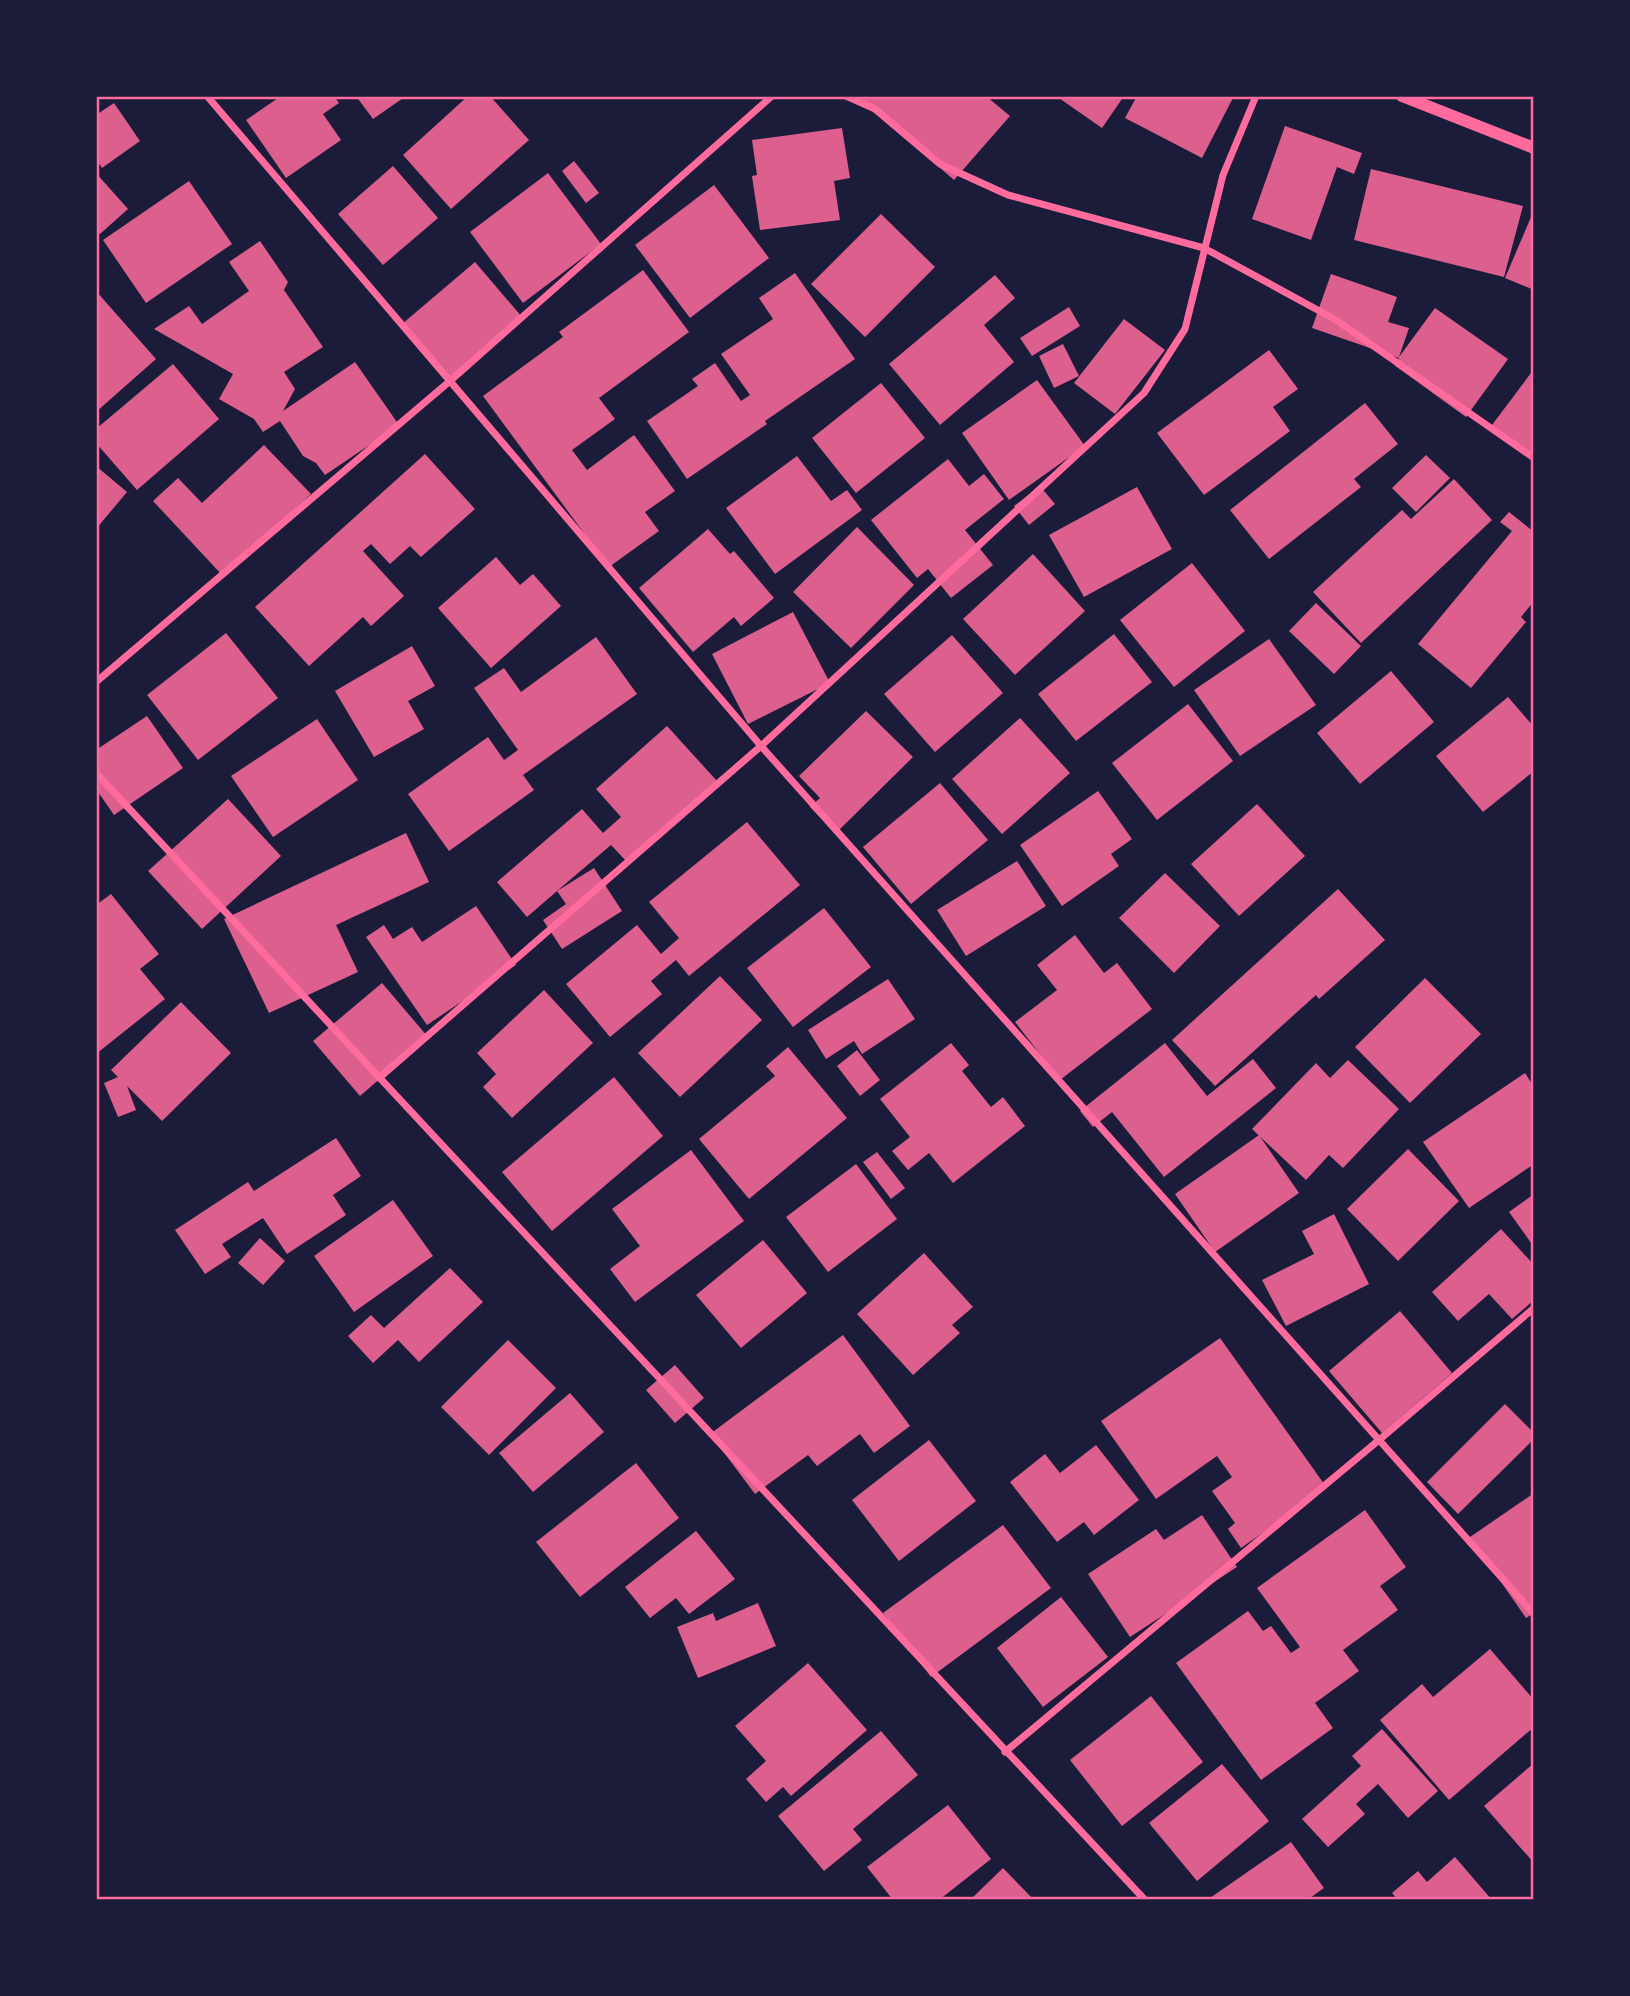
<svg xmlns="http://www.w3.org/2000/svg" width="1630" height="1996" font-family="'Archivo Narrow',sans-serif">
<style>
.building{fill:#dd5f8e}
.lines{fill:none;stroke-linecap:round;stroke-linejoin:round}
.minor{stroke:#ff6b9d;stroke-width:7}
.tertiary{stroke:#ff6b9d;stroke-width:12}
.neatline{fill:none;stroke:#ff6b9d;stroke-width:2.5}
</style>
<rect width="100%" height="100%" fill="#1b1b3a"/>
<g class="building">
<polygon points="281,96 334,96 339,103 323,114 341,140 286,178 246,120"/>
<polygon points="356,96 406,96 373,119"/>
<polygon points="468,96 490,96 529,140 451,209 403,155"/>
<polygon points="865,96 986,96 1010,116 954,180 862,100"/>
<polygon points="1056,96 1124,96 1102,128"/>
<polygon points="1137,96 1234,96 1202,158 1125,118"/>
<polygon points="114,103 140,141 102,168 96,159 96,115"/>
<polygon points="1285,126 1362,153 1354,174 1337,167 1311,240 1252,219"/>
<polygon points="842,128 850,178 834,181 840,220 760,230 752,176 757,175 752,140"/>
<polygon points="574,161 599,193 586,203 562,171"/>
<polygon points="393,166 438,218 383,265 338,214"/>
<polygon points="1371,169 1523,206 1504,277 1354,240"/>
<polygon points="96,173 128,209 100,234 96,229"/>
<polygon points="548,173 601,244 523,303 470,232"/>
<polygon points="189,181 232,244 146,303 103,240"/>
<polygon points="714,185 769,258 690,318 635,245"/>
<polygon points="1534,210 1534,290 1505,278"/>
<polygon points="881,214 935,267 865,337 811,284"/>
<polygon points="260,241 288,282 284,290 323,347 284,372 295,389 283,411 355,362 399,425 325,475 316,463 303,456 280,421 263,432 254,419 219,399 233,374 154,329 189,306 202,324 249,291 229,262"/>
<polygon points="475,262 522,317 450,379 402,324"/>
<polygon points="643,270 689,332 599,398 615,419 572,450 587,470 634,435 675,491 645,512 659,531 609,567 483,396 563,337 559,332"/>
<polygon points="795,273 855,359 765,421 767,424 687,479 647,421 698,386 692,379 715,363 741,401 750,395 721,354 773,319 759,298"/>
<polygon points="1331,274 1397,297 1388,322 1409,328 1399,357 1435,308 1508,359 1466,417 1394,365 1399,358 1312,328"/>
<polygon points="995,275 1015,298 984,325 1014,362 940,425 889,364"/>
<polygon points="96,291 156,359 96,412"/>
<polygon points="1069,307 1080,326 1032,356 1020,338"/>
<polygon points="1124,319 1165,350 1115,414 1074,383"/>
<polygon points="1063,344 1079,376 1054,388 1039,356"/>
<polygon points="1269,350 1298,389 1273,407 1290,431 1204,495 1157,433"/>
<polygon points="173,364 219,419 137,490 96,443 96,429"/>
<polygon points="1534,369 1534,461 1489,429"/>
<polygon points="1037,380 1085,446 1009,500 962,433"/>
<polygon points="881,383 925,438 856,493 812,438"/>
<polygon points="1365,403 1398,444 1354,479 1361,487 1269,559 1230,510"/>
<polygon points="264,445 311,494 223,576 153,501 178,478 202,503"/>
<polygon points="425,454 475,509 421,557 410,546 390,564 371,544 363,551 404,596 371,626 363,617 309,666 255,607"/>
<polygon points="1426,455 1450,478 1416,512 1392,488"/>
<polygon points="797,456 831,501 847,490 862,510 775,574 726,508"/>
<polygon points="948,459 969,486 984,474 1004,499 965,530 993,565 951,598 928,569 917,578 871,520"/>
<polygon points="96,466 127,492 96,529"/>
<polygon points="1454,479 1492,520 1361,643 1313,592 1402,510 1411,519"/>
<polygon points="1040,486 1055,504 1029,525 1014,506"/>
<polygon points="1137,487 1172,549 1084,597 1049,535"/>
<polygon points="1509,512 1534,532 1534,601 1521,617 1526,622 1471,688 1418,644 1512,531 1500,522"/>
<polygon points="857,527 914,585 851,648 793,592"/>
<polygon points="708,529 730,554 734,551 774,598 741,626 734,617 693,652 639,588"/>
<polygon points="1033,554 1085,611 1015,675 963,619"/>
<polygon points="496,557 520,585 533,574 561,606 491,668 438,608"/>
<polygon points="1192,563 1245,631 1174,687 1120,620"/>
<polygon points="1316,603 1361,646 1334,674 1289,631"/>
<polygon points="793,612 830,683 748,724 712,654"/>
<polygon points="226,633 278,698 198,760 147,695"/>
<polygon points="1114,634 1152,682 1076,741 1038,694"/>
<polygon points="952,635 1003,693 935,752 884,694"/>
<polygon points="596,637 637,694 523,775 534,790 449,851 408,794 488,737 504,760 518,750 474,688 504,668 521,692"/>
<polygon points="1269,639 1316,705 1240,756 1194,690"/>
<polygon points="412,646 435,686 408,701 424,729 374,757 335,691"/>
<polygon points="1391,671 1434,722 1360,784 1317,733"/>
<polygon points="1508,697 1534,727 1534,771 1483,812 1436,756"/>
<polygon points="1188,704 1233,761 1157,820 1112,763"/>
<polygon points="866,711 913,757 836,833 810,807 820,798 799,776"/>
<polygon points="147,716 183,768 114,815 96,789 96,750"/>
<polygon points="1020,718 1070,773 1002,834 952,779"/>
<polygon points="317,719 358,780 273,837 231,776"/>
<polygon points="667,726 717,781 627,862 611,845 557,891 594,868 622,911 562,949 543,920 566,904 557,891 527,917 497,882 582,809 603,833 621,817 596,789"/>
<polygon points="940,783 988,840 911,904 863,847"/>
<polygon points="1098,791 1132,839 1111,854 1119,866 1062,906 1020,845"/>
<polygon points="228,799 281,856 202,929 148,871"/>
<polygon points="1257,804 1305,856 1239,916 1191,864"/>
<polygon points="747,822 800,885 689,976 676,960 651,981 662,994 610,1037 566,984 637,925 661,954 679,938 649,902"/>
<polygon points="406,833 429,882 336,925 358,972 269,1013 224,919"/>
<polygon points="1017,861 1046,906 966,956 937,910"/>
<polygon points="1165,873 1220,926 1174,973 1119,918"/>
<polygon points="1338,889 1385,940 1319,999 1316,995 1215,1086 1172,1040"/>
<polygon points="111,894 159,954 140,969 165,999 96,1054 96,905"/>
<polygon points="476,906 516,965 427,1025 366,937 384,925 393,939 412,927 422,942"/>
<polygon points="824,908 871,967 793,1027 747,968"/>
<polygon points="1075,935 1104,973 1117,963 1152,1009 1060,1080 1015,1022 1057,990 1037,965"/>
<polygon points="720,976 762,1020 680,1097 638,1053"/>
<polygon points="1425,978 1481,1034 1410,1103 1355,1047"/>
<polygon points="888,979 915,1019 862,1054 854,1041 826,1059 808,1030"/>
<polygon points="382,983 428,1037 360,1096 313,1041"/>
<polygon points="544,990 593,1043 512,1118 483,1087 496,1074 477,1053"/>
<polygon points="181,1002 231,1053 162,1121 127,1086 136,1110 118,1117 104,1083 118,1077 111,1070"/>
<polygon points="951,1043 969,1065 962,1071 991,1107 1003,1097 1025,1126 953,1183 929,1153 908,1170 892,1151 910,1137 880,1099"/>
<polygon points="1165,1043 1207,1096 1253,1059 1276,1088 1164,1177 1112,1112 1093,1127 1080,1111"/>
<polygon points="788,1047 847,1118 749,1199 699,1139 775,1076 766,1066"/>
<polygon points="857,1050 880,1080 860,1096 837,1066"/>
<polygon points="1348,1060 1399,1109 1343,1168 1329,1155 1306,1180 1252,1129 1316,1063 1330,1078"/>
<polygon points="1525,1073 1534,1087 1534,1164 1469,1208 1423,1142"/>
<polygon points="614,1077 663,1136 552,1231 502,1172"/>
<polygon points="1259,1135 1299,1193 1215,1252 1175,1194"/>
<polygon points="336,1138 361,1176 333,1195 346,1215 287,1254 263,1218 222,1244 231,1257 205,1274 175,1230 248,1182 254,1191"/>
<polygon points="1408,1149 1459,1201 1398,1261 1347,1209"/>
<polygon points="691,1150 744,1221 635,1302 610,1269 640,1246 612,1209"/>
<polygon points="877,1152 905,1188 891,1199 863,1162"/>
<polygon points="856,1164 897,1219 828,1272 786,1217"/>
<polygon points="1534,1194 1534,1247 1509,1212"/>
<polygon points="393,1200 433,1256 354,1312 314,1256"/>
<polygon points="1334,1214 1369,1284 1286,1326 1262,1280 1314,1254 1302,1231"/>
<polygon points="1501,1229 1534,1265 1534,1300 1512,1319 1489,1294 1458,1321 1432,1292"/>
<polygon points="260,1238 285,1261 263,1285 238,1263"/>
<polygon points="763,1240 807,1293 741,1348 696,1295"/>
<polygon points="924,1253 973,1307 952,1325 960,1333 913,1375 857,1314"/>
<polygon points="450,1268 483,1302 419,1362 398,1340 373,1363 348,1336 371,1315 384,1328"/>
<polygon points="1400,1311 1452,1373 1382,1433 1329,1371"/>
<polygon points="843,1335 910,1426 874,1453 860,1434 817,1466 808,1455 755,1494 710,1434"/>
<polygon points="1220,1338 1327,1488 1241,1548 1228,1529 1235,1523 1212,1491 1232,1477 1217,1456 1156,1499 1101,1421"/>
<polygon points="508,1340 556,1388 489,1455 441,1407"/>
<polygon points="675,1365 704,1398 675,1423 646,1390"/>
<polygon points="570,1393 604,1432 533,1492 499,1453"/>
<polygon points="1505,1404 1534,1433 1534,1439 1458,1514 1427,1482"/>
<polygon points="929,1440 976,1501 899,1561 852,1500"/>
<polygon points="1096,1445 1139,1500 1094,1535 1084,1522 1057,1542 1010,1482 1045,1454 1060,1473"/>
<polygon points="636,1463 679,1518 580,1597 536,1542"/>
<polygon points="1534,1493 1534,1613 1526,1618 1470,1537"/>
<polygon points="1365,1510 1406,1567 1380,1586 1398,1610 1343,1650 1359,1671 1315,1703 1333,1728 1261,1780 1176,1663 1248,1611 1263,1631 1271,1626 1291,1653 1300,1647 1257,1588"/>
<polygon points="1202,1515 1237,1567 1130,1637 1088,1574 1156,1529 1164,1540"/>
<polygon points="1003,1525 1051,1588 931,1677 883,1613"/>
<polygon points="696,1531 735,1579 689,1614 676,1598 650,1618 625,1587"/>
<polygon points="1061,1597 1108,1657 1043,1707 997,1648"/>
<polygon points="758,1603 776,1646 698,1678 677,1627 713,1613 716,1621"/>
<polygon points="1490,1649 1534,1700 1534,1727 1449,1800 1380,1720 1422,1684 1433,1697"/>
<polygon points="808,1663 867,1730 791,1796 783,1787 766,1802 746,1779 766,1761 735,1726"/>
<polygon points="1151,1696 1203,1762 1122,1826 1070,1760"/>
<polygon points="1382,1729 1438,1791 1408,1818 1378,1784 1356,1804 1365,1814 1328,1847 1302,1819 1361,1766 1352,1756"/>
<polygon points="881,1731 918,1775 853,1829 862,1840 824,1871 778,1816"/>
<polygon points="1534,1763 1534,1863 1484,1806"/>
<polygon points="1222,1764 1269,1821 1197,1881 1149,1823"/>
<polygon points="948,1805 991,1859 939,1900 893,1900 867,1867"/>
<polygon points="1291,1842 1324,1888 1307,1900 1207,1900"/>
<polygon points="1455,1857 1492,1900 1398,1900 1392,1893 1418,1871 1427,1882"/>
<polygon points="1003,1868 1034,1900 970,1900"/>
</g>
<g class="lines">
<g class="minor">
<polyline points="207,96 761,746 1534,1614"/>
<polyline points="846,96 875,109 940,164 1008,195 1204,248 1336,320 1534,458"/>
<polyline points="96,682 450,381 772,96"/>
<polyline points="96,773 1145,1900"/>
<polyline points="379,1078 761,746 1144,393 1185,329 1223,175 1256,96"/>
<polyline points="1005,1752 1379,1440 1534,1308"/>
</g>
<polyline class="tertiary" points="1402,96 1534,148"/>
</g>
<rect width="1630" height="1996" fill="none" stroke="#1b1b3a" stroke-width="196"/>
<rect x="98" y="98" width="1434" height="1800" class="neatline"/>
</svg>
